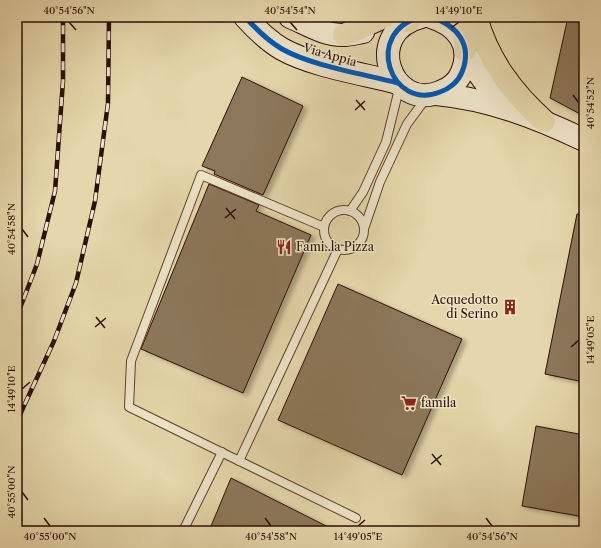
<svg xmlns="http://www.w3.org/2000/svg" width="601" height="548" font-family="'Libre Caslon Text',serif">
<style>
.building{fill:#8c775a;stroke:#2c0f03;filter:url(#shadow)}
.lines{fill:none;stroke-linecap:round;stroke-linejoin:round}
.lane-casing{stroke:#5a412d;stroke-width:10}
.secondary-casing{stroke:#2c0f03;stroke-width:24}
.highway-casing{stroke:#2c0f03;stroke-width:24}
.lane{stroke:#eee5c8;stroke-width:8}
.secondary{stroke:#eee5c8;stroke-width:22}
.highway{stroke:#e5d7ab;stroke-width:22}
.rail-casing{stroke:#2c0f03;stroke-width:4.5}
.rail{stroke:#eee5c8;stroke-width:3;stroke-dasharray:9;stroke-linecap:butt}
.cycleway-casing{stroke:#eee5c8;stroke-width:8}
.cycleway{stroke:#0057b8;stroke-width:5}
.ticks{fill:none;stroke:#2c0f03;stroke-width:1.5}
.labels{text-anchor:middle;stroke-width:3;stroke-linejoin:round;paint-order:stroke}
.street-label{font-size:12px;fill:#2c0f03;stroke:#eee5c8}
.poi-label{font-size:12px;fill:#2c0f03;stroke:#eee5c8;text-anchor:start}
.neatline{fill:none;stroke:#2c0f03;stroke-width:1.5}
.ticks-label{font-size:10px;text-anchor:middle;fill:#2c0f03}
</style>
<defs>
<filter id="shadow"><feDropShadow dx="4.5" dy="2.5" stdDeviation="2" flood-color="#0004"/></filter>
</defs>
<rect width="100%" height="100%" fill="#e5d7ab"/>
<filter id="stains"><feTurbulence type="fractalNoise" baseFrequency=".005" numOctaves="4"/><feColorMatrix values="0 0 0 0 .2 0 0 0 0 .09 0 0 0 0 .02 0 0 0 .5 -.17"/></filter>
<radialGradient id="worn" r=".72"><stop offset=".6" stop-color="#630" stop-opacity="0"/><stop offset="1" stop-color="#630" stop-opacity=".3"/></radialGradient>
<g class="building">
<polygon points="568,17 584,17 584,116 550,98"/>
<polygon points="242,77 303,106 263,195 214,174 215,171 202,166"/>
<polygon points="209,184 259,205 256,211 311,235 243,393 141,349"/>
<polygon points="577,214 584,214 584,382 545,374"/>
<polygon points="338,284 462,339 402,475 278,420"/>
<polygon points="536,426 584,435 584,517 522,506"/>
<polygon points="231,478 336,531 209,531"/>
</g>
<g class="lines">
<defs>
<g id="lane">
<circle cx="344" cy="230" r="20"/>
<polyline points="350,211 363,192 386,142 400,85"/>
<polyline points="324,227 201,175 131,361 129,407 356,518"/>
<polyline points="364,229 380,182 407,124 427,97"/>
<polyline points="239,461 338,249"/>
<polyline points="183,531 222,452"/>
</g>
<g id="secondary">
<path d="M 245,17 C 256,29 268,41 282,49 C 312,66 364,74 398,83"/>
<path d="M 290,17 C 307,24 325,36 344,35 C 350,35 357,33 363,32"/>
<path d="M 421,17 C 362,32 391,112 440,92 C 449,89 458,82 462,72 C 473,45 457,25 431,17"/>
<path d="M 466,54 C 478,75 491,91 508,107"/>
<path d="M 436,94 C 489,99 536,117 584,140"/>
</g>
<g id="highway">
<path d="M 476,17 C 488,60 512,92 544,121"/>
<polyline points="409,21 411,17"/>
<polyline points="344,35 384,17"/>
<polyline points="465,50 466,17"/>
</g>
</defs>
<use href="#lane" class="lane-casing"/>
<use href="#secondary" class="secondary-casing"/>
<use href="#highway" class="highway-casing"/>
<use href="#lane" class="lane"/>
<use href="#secondary" class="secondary"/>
<use href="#highway" class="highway"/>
<defs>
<g id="rail">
<polyline points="17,316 37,264 55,191 63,81 63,17"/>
<polyline points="17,421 54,341 76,283 95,201 108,103 109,17"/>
</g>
</defs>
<use href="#rail" class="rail-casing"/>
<use href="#rail" class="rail"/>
<defs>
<g id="cycleway">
<path d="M 245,17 C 256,29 268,41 282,49 C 312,66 364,74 398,83"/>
<path d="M 421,17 C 362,32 391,112 440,92 C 449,89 458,82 462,72 C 473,45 457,25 431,17"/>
</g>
</defs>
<use href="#cycleway" class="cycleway-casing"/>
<use href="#cycleway" class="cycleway"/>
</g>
<path class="ticks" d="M 69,22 L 76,30M 290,22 L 297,30M 451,28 L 459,22M 573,95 L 579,103M 356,100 L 365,110M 355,110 L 365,101M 226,208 L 235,219M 225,218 L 236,209M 22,229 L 28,237M 96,317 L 105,328M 95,327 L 106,318M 571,347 L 579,340M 22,389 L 30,382M 432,454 L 441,465M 431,464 L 442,455M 22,492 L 28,500M 44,518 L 50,526M 265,518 L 271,526M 486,518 L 492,526M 358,526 L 365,520"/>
<defs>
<symbol id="restaurant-bare" viewBox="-9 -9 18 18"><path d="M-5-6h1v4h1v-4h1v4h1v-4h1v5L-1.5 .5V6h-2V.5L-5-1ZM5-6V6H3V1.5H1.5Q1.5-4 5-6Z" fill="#8f2418" stroke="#eee5c8" stroke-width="2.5" paint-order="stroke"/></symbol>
<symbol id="building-bare" viewBox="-9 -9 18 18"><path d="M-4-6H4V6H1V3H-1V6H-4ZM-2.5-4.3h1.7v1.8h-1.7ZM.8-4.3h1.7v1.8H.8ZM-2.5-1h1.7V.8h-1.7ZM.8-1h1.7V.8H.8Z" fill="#8f2418" stroke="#eee5c8" stroke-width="2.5" paint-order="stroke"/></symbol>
<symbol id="supermarket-bare" viewBox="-9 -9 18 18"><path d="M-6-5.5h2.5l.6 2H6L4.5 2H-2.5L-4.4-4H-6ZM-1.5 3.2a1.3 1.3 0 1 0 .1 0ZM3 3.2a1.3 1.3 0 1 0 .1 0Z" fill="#8f2418" stroke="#eee5c8" stroke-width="2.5" paint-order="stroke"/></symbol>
</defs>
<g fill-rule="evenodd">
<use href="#restaurant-bare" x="273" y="236" width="22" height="22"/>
<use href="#building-bare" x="499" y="296" width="22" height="22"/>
<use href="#supermarket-bare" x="398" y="392" width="22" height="22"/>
</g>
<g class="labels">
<g class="street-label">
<text transform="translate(330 55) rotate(16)" y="4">Via Appia</text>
</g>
<g class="poi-label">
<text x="296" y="251">Fami..la Pizza</text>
<text x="498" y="304" text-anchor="end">Acquedotto<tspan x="498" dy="14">di Serino</tspan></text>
<text x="421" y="407">famila</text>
</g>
</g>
<rect width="601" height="548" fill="none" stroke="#e5d7ab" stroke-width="44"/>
<rect x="22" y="22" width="557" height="504" class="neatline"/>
<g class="ticks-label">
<text x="69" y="14">40°54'56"N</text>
<text x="290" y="14">40°54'54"N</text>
<text x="459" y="14">14°49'10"E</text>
<text transform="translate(590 103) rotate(-90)" y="4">40°54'52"N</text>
<text transform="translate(11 229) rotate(-90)" y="4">40°54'58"N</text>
<text transform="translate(590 340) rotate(-90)" y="4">14°49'05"E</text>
<text transform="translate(11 389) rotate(-90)" y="4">14°49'10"E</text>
<text transform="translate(11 492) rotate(-90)" y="4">40°55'00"N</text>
<text x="50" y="540">40°55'00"N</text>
<text x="271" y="540">40°54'58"N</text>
<text x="358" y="540">14°49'05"E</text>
<text x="492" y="540">40°54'56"N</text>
</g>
<rect width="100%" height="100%" filter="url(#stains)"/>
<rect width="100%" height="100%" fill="url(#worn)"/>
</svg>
